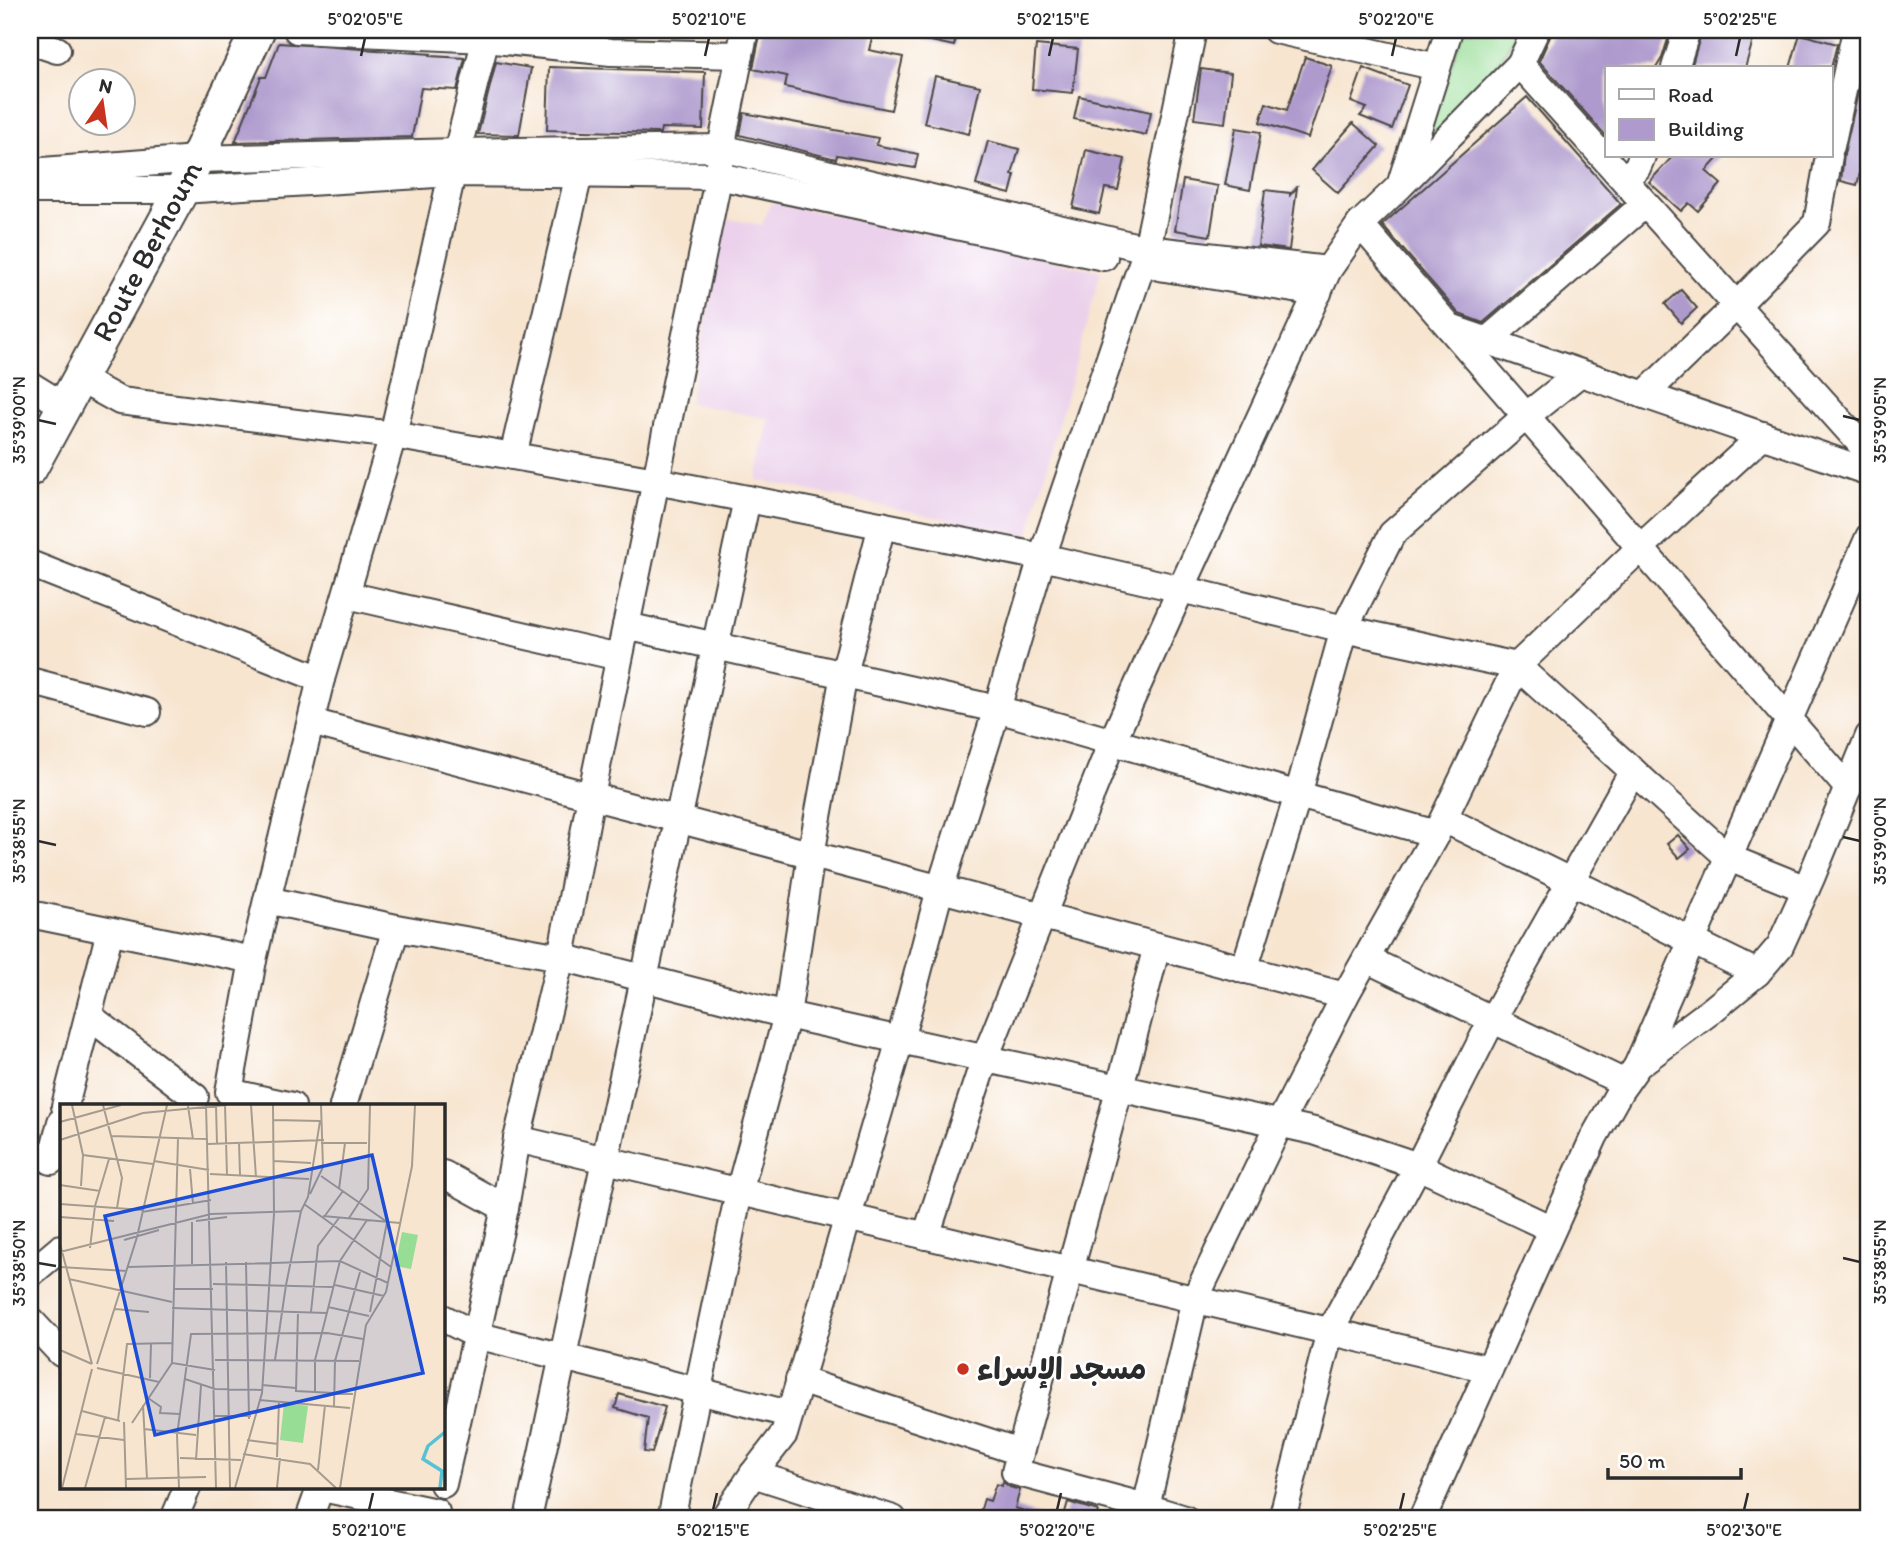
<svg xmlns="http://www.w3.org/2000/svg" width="1899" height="1549" font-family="Itim,'Playpen Sans Arabic',sans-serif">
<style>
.built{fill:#ebd1eb}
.green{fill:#98dd96;stroke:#628460;stroke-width:2}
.building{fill:#ae9acd}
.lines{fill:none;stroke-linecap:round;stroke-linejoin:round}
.minor-casing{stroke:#4a4744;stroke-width:30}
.major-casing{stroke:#4a4744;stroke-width:37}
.minor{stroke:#fff;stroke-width:26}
.major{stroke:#fff;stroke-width:33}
.ticks{fill:none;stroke:#2b2b2b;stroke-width:2.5}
.poi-dot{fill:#c8321e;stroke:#fff;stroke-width:2.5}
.labels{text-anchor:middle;stroke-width:5;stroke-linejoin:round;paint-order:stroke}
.street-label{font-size:30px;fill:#2b2b2b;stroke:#fff}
.poi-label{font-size:30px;font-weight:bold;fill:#2b2b2b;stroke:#fff;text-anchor:start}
.inset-river{fill:none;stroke:#59c1d6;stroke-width:3.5}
.inset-road{fill:none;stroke:#a59b8e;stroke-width:2}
.view{fill:#1d4ed8;fill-opacity:0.15;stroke:#1d4ed8;stroke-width:3.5}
.inset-edge{fill:none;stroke:#2b2b2b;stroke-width:3.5}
.neatline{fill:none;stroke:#2b2b2b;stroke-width:2.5}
.ticks-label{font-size:18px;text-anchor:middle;fill:#2b2b2b}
</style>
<rect width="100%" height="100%" fill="#fff"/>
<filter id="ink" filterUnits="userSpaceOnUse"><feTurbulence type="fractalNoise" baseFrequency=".0143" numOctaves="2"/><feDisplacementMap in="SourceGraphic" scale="14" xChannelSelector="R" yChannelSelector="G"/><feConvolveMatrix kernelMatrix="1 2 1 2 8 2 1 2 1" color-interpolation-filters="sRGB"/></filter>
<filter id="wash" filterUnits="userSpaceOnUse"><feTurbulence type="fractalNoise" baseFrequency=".00686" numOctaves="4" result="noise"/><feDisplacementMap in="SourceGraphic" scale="28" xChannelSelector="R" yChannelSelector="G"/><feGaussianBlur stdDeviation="1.57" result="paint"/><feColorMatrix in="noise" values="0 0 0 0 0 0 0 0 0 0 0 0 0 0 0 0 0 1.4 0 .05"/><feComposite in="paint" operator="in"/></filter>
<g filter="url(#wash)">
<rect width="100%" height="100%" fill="#f7e5d0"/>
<polygon class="built" points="771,202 1101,271 1028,536 757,480 769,419 689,403 727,219 762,225"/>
<polygon class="green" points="1463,30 1518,30 1499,62 1470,105 1430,143 1428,135"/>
<g id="blocks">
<g class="building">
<polygon points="761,30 874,30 869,50 903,57 891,110 785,87 787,76 753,69"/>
<polygon points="909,30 958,30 954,46 908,36"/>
<polygon points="1552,30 1671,30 1662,58 1656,68 1607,68 1607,137 1539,61 1550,37"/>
<polygon points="1702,30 1756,30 1745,68 1691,68"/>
<polygon points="1800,34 1837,44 1831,68 1790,68"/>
<polygon points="279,43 431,54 430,56 465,58 457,90 421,88 412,137 235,142 261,77 266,77"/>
<polygon points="1036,45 1078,49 1073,93 1032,89"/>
<polygon points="1305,57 1332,66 1308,138 1260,122 1266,103 1287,110"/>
<polygon points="1866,58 1869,58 1869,138 1857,185 1841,181 1844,154"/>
<polygon points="496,62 531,68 519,135 478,134"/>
<polygon points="549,67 705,72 703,129 661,128 660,133 659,133 547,130"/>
<polygon points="1363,68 1408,85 1392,129 1360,116 1367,108 1351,102"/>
<polygon points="1201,69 1231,73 1225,123 1194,119"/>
<polygon points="935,76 980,86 969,134 924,123"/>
<polygon points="1079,96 1151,112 1146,135 1074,119"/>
<polygon points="1527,97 1621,204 1483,323 1459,314 1382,225"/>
<polygon points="744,113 878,138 876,145 918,154 915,168 837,155 836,159 740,135"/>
<polygon points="1353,123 1379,146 1338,193 1312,170"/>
<polygon points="1236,128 1261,132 1250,190 1225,185"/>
<polygon points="988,141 1019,149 1012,175 1015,175 1010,194 976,185"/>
<polygon points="1086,150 1125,159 1118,190 1105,188 1099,214 1073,208"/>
<polygon points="1673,156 1720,156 1706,171 1721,184 1698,211 1689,203 1681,211 1649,182"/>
<polygon points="1183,180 1218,186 1210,236 1175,230"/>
<polygon points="1297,187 1289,250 1258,246 1265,190 1290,193 1290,195"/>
<polygon points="1681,290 1697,308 1681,323 1665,304"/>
<polygon points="1678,835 1690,849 1679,858 1667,844"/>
<polygon points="619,1394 665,1407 652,1453 644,1452 648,1418 615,1408"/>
<polygon points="1003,1482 1010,1487 1020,1490 1015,1508 1041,1516 1041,1519 978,1519 984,1499 990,1501 996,1484 1002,1486"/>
<polygon points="1068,1502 1098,1511 1096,1519 1063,1519"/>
</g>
</g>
</g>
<g filter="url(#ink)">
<use href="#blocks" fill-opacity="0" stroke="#4a4744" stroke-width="2"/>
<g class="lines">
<defs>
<g id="minor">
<polyline points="297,30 485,39 611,52 740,55"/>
<polyline points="1276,30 1437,67"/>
<polyline points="30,41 57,50"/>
<polyline points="1520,64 1869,453"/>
<polyline points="1675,68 1687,30"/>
<polyline points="1831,146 1856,30"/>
<polyline points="30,172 196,159 457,152 721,148 1147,249 1328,270"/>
<polyline points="1623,178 1637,168 1642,156"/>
<polyline points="1403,183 1520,64 1536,30"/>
<polyline points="30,190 182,190 452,173 718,176 1104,257"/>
<polyline points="1360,224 1848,788"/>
<polyline points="1159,267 1318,293"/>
<polyline points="1453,329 1869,472"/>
<polyline points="1475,351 1645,204"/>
<polyline points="80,379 120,401 393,435 656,481 1042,557 1181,589 1344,629 1517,666 1729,858 1806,889"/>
<polyline points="30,385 64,406"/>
<polyline points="1644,395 1737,305 1817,223 1829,156"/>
<polyline points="513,456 579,174"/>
<polyline points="30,564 321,679"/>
<polyline points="347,595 619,657"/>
<polyline points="626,626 997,709 1436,834"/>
<polyline points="30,681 147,712"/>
<polyline points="311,722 1345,996"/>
<polyline points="1444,819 1757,973"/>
<polyline points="267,900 396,928"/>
<polyline points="30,914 253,960"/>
<path d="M 1157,946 C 1112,1122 1062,1297 1015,1472 L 1146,1507 L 1185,1519"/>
<polyline points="1366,959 1625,1083"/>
<polyline points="1244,970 1298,795 1344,629 1392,534 1526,416 1579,374"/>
<polyline points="89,1016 195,1097"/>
<polyline points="1638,1064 1869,537"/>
<polyline points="65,1106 110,931"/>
<polyline points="292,1106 229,1092 253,960 267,900 321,679 393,435 457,152 488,30"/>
<polyline points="343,1106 396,928 561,957 787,1015 1314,1131 1418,1166 1552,1229"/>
<polyline points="517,1139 1489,1369"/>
<polyline points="51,1161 61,1122"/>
<polyline points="443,1174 505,1208"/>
<polyline points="926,1236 985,1058 1112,742 1181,589 1328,270 1360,224 1400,186 1449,30"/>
<polyline points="30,1274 61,1248"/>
<polyline points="443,1318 476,1335 789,1414"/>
<polyline points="30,1320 61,1353"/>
<polyline points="799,1380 1020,1452"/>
<polyline points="753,1474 893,1519"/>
<polyline points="443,1484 505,1208 517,1139 561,957 591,796 716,189 721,148 745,30"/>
<polyline points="322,1488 436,1512"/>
<polyline points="1146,1507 1195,1299 1280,1123 1345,996 1436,834 1517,666 1640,548 1763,435"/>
<polyline points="174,1519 187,1488"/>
<polyline points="309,1519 320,1488"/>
<polyline points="528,1519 747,499"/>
<polyline points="671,1519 739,1192 787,1015 811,855 844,674 882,525"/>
<polyline points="723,1519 753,1474 784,1434 900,1040 940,889 997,709 1042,557 1147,249 1193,30"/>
<polyline points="1282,1519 1330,1331 1418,1166 1492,1020 1633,771"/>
<polyline points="1422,1519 1594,1137 1621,1089 1638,1065 1712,1010 1757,973 1780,946 1811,878 1869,736"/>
</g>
<polyline id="major" points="30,469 182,190 258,30"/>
</defs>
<use href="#minor" class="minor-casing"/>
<use href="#major" class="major-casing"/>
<use href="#minor" class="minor"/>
<use href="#major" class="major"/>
</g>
</g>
<path class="ticks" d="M 361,56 L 365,38M 705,56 L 709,38M 1049,56 L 1053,38M 1392,56 L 1396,38M 1736,56 L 1740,38M 1843,416 L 1860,420M 38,420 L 56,424M 1843,837 L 1860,841M 38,841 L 56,845M 1843,1258 L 1860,1262M 38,1263 L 56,1266M 369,1510 L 373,1493M 713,1510 L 717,1493M 1057,1510 L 1061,1493M 1400,1510 L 1404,1493M 1744,1510 L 1748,1493"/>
<circle class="poi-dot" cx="963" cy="1369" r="7"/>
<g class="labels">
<g class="street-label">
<text transform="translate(147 251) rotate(-62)" y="10">Route Berhoum</text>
</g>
<g class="poi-label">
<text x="977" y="1379">مسجد الإسراء</text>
</g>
</g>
<g transform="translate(60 1104)">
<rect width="385" height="385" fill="#f7e5d0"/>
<path d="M 342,128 L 358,131 L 351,165 L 335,162 ZM 224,299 L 248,302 L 243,339 L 220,336 Z" fill="#98dd96"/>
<path class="inset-river" d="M 380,384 L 382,367 L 363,355 L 368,342 L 385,328"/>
<path class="inset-road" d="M 12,1 L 23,51 L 93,60M 43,1 L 62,74 L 57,104M 146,1 L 156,384M 156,1 L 157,40M 165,1 L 167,71M 191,1 L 196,73M 128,2 L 133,35M 213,16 L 260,17 L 248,93 L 241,107 L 226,181 L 215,256M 0,18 L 61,1M 51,32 L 148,35M 118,34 L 112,259 L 155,266M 0,36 L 83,9 L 167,1M 179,38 L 180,71M 261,39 L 307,39M 148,40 L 264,36M 94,57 L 149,66M 214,57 L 251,59M 130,65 L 133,100M 150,70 L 249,75M 261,72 L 327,118 L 310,208M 0,81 L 40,87M 21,82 L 23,51M 279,85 L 285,39M 250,90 L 263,63 L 261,1M 0,100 L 83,106M 244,100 L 331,163M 82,108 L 151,96M 263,112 L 340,119M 0,113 L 54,117M 264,113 L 283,87M 289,114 L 308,85 L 310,1M 136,117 L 167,113M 64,136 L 99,126M 0,140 L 32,260M 30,144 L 35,102 L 49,55M 0,148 L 151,110 L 241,107M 166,158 L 170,384M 186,158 L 189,315M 132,160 L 132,118M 0,163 L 67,167M 68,163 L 280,157 L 328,179M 9,175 L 112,198M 153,180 L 274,183M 275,181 L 324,192M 113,185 L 153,185M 268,203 L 309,212M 112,204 L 267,209M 55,205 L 89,208M 238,208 L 236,287 L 293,290M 251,208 L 258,142 L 279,114M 0,246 L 32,260M 155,256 L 299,257M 37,260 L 77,133 L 107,1M 37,264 L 99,278M 90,274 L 91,240M 125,275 L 155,285 L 202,286M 202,281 L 236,284M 255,287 L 255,256 L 280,157 L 307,116M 88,294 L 101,303 L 100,309 L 120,310M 199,296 L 290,304M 83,301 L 87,375M 274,302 L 275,257 L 300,168M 22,307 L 60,317M 155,312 L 191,312M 58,316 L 67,240 L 112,239M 64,318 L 66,384M 72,319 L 112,259M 84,325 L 136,331M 16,330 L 64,336M 187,336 L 218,340M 183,350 L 250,360 L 276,384M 217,353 L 219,297M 120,354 L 181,356M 136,356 L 141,281M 258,366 L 265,301M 66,375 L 146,373M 2,384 L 32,265M 25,384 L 45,313M 119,384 L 117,331 L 131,230 L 267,229 L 303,235M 175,384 L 202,289 L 214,110 L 213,1M 217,384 L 220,354M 280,384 L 306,221 L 326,188 L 352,62 L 355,1"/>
<path class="view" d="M 312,51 L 363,269 L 95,331 L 45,112 Z"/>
<rect width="385" height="385" class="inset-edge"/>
</g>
<rect width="1899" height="1549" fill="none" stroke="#fff" stroke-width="77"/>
<rect x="1605" y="66" width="228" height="91" fill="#ffffff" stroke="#aaaaaa" stroke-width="2"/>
<rect x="1619" y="89" width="35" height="10" fill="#ffffff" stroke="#aaaaaa" stroke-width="2"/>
<text x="1668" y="102" font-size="21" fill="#2b2b2b">Road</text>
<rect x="1619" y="119" width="35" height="21" fill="#ae9acd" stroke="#aaaaaa" stroke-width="2"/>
<text x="1668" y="136" font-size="21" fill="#2b2b2b">Building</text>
<g transform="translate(102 102) rotate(13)"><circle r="33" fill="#ffffff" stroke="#aaaaaa" stroke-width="2"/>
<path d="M0-5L12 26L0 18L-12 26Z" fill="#c8321e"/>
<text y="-10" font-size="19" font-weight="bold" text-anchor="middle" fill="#2b2b2b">N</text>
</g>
<path d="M1608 1468v10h133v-10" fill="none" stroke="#2b2b2b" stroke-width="3.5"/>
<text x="1619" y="1468" font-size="21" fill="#2b2b2b" stroke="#ffffff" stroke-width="5" paint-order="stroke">50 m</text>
<rect x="38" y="38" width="1822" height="1472" class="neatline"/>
<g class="ticks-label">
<text x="365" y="25">5°02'05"E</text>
<text x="709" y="25">5°02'10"E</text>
<text x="1053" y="25">5°02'15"E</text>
<text x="1396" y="25">5°02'20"E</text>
<text x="1740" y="25">5°02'25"E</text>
<text transform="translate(1880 420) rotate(-90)" y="6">35°39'05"N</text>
<text transform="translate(19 420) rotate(-90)" y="6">35°39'00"N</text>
<text transform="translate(1880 841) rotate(-90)" y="6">35°39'00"N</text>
<text transform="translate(19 841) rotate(-90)" y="6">35°38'55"N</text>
<text transform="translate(1880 1262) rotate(-90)" y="6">35°38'55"N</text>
<text transform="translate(19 1263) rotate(-90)" y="6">35°38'50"N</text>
<text x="369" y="1536">5°02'10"E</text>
<text x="713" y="1536">5°02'15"E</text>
<text x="1057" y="1536">5°02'20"E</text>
<text x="1400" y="1536">5°02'25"E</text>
<text x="1744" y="1536">5°02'30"E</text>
</g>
</svg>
